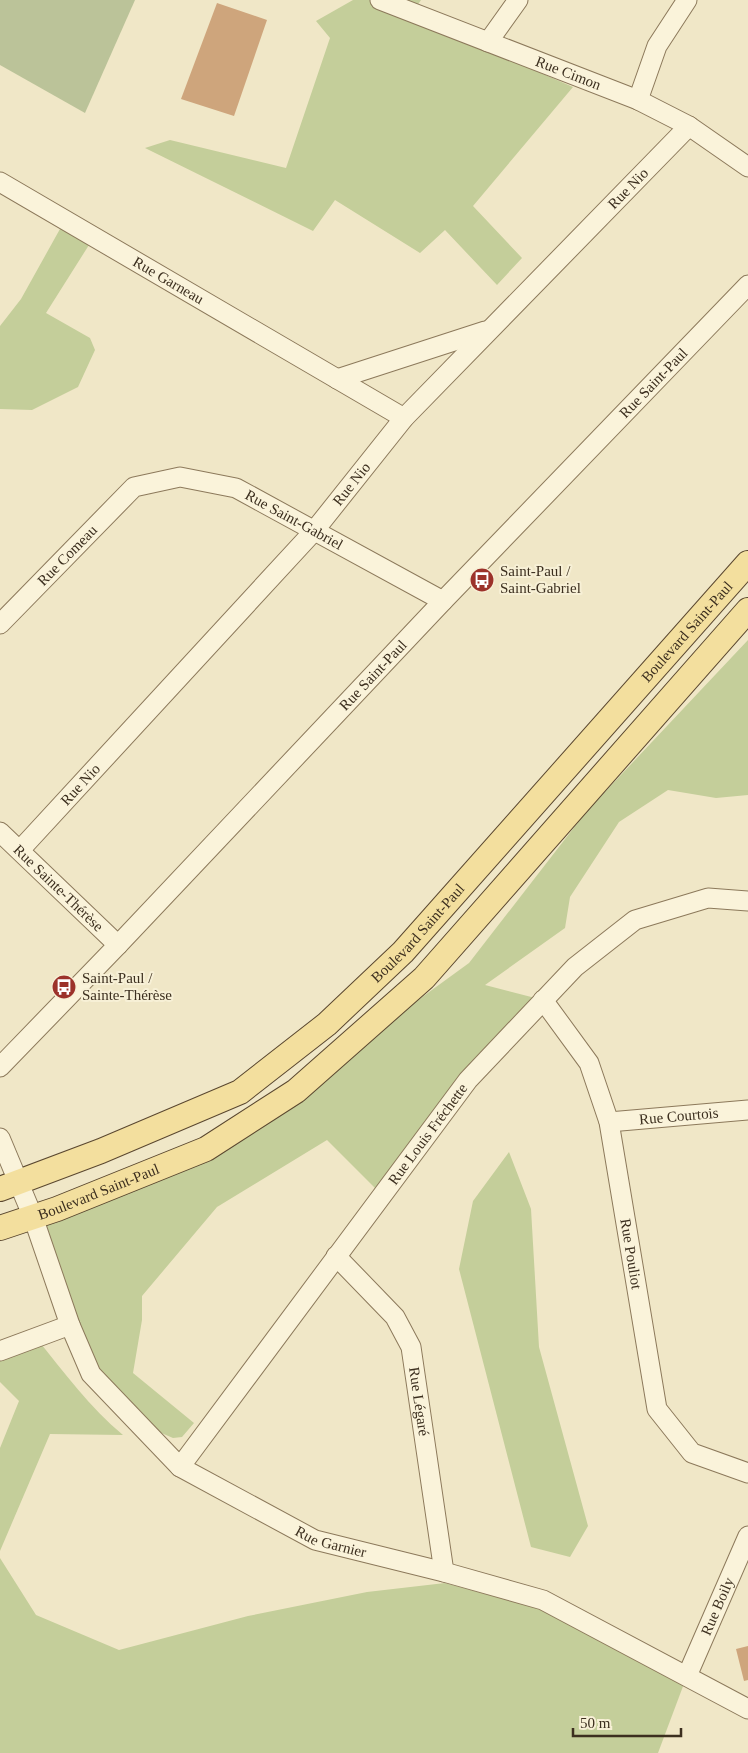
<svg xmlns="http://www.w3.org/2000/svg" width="748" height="1753" font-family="'Times New Roman',serif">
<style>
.green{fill:#c4ce9a}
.cemetery{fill:#bbc399}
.building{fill:#cea57c}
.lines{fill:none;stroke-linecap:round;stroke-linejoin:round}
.minor-casing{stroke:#8c795b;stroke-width:21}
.major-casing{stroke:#5a472f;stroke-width:26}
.minor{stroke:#faf3da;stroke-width:19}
.major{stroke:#f3df9e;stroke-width:24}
.labels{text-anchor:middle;stroke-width:4;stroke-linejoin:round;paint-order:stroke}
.street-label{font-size:15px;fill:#3c2f1f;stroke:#f7f0d6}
.poi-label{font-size:15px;fill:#3c2f1f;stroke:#f7f0d6;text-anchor:start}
</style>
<rect width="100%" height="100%" fill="#f0e7c7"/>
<g class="green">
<polygon points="353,0 421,0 410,16 573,87 473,206 522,258 497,285 445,230 420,253 335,200 313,231 145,148 170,140 286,168 330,38 316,21"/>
<polygon points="65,220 94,237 46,313 90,338 95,350 78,387 32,410 0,409 0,326 21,299"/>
<polygon points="748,640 748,795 716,798 668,790 619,822 570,897 565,928 485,985 543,1000 382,1195 327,1140 217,1207 142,1296 142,1320 133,1373 194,1423 182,1437 173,1438 159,1432 108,1382 91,1359 43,1228 46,1216 166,1170 370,1035 469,963 586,812"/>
<polygon points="509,1152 531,1209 539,1347 588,1526 570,1557 531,1547 459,1269 473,1201"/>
<path d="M 37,1339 C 64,1372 90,1408 123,1435 L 50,1434 L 0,1551 L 0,1448 L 19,1401 L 0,1382 L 0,1356 Z"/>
<polygon points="0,1558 36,1615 119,1650 248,1616 367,1592 445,1583 537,1608 685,1681 658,1753 0,1753"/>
</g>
<polygon class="cemetery" points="0,0 135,0 85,113 0,65"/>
<g class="building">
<polygon points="217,3 267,20 234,116 181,99"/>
<polygon points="748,1646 748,1680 744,1681 736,1649"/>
</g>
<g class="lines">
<defs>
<g id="minor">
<path id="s1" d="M 380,0 L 638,100 L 689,126 L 748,167"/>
<polyline points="488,42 518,0"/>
<polyline points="638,100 657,46 687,0"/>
<path id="s2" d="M 0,182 L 404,418"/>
<polyline points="337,379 485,331"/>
<path id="s3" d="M 0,624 L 134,487 L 180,477 L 236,488 L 443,601"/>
<path id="s4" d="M 0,832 L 118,945"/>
<path id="s5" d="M 20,850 L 314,531 L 404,418 L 689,126"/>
<path id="s6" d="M 543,1000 L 589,1063 L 609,1122 L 657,1409 L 692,1453 L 748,1473"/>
<path id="s7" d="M 0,1067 L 118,945 L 443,601 L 748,285"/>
<path id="s8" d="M 609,1122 L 748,1110"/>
<path id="s9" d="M 0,1138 L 33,1217 L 70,1325 L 91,1374 L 180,1467 L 315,1540 L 444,1572 L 543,1600 L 748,1709"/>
<path id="s10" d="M 336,1256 L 395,1317 L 411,1347 L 444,1572"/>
<polyline points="0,1351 70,1325"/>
<path id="s11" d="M 180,1467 L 468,1080 L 575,967 L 635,920 L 708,898 L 748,901"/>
<path id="s12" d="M 687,1676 L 748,1536"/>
</g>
<g id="major">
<path id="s13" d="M 0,1189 L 101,1151 L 240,1092 L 327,1024 L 403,952 L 748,563"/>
<path id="s14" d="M 0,1228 L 57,1209 L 206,1149 L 296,1091 L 424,978 L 748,610"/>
</g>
</defs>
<use href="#minor" class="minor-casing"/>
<use href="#major" class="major-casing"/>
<use href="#minor" class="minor"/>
<use href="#major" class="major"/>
</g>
<defs>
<symbol id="bus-disc" viewBox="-11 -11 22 22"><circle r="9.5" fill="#9c322a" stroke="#f7f0d6"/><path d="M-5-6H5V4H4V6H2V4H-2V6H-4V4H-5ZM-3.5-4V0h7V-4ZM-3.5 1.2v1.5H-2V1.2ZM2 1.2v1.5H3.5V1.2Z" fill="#fff"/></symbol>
</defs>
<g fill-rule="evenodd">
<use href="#bus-disc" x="468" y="566" width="28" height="28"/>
<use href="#bus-disc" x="50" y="973" width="28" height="28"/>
</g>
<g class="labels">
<g class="street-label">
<text dy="5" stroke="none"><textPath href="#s1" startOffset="202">Rue Cimon</textPath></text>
<text dy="5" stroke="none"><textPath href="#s5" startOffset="899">Rue Nio</textPath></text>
<text dy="5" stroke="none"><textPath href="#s2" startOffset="195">Rue Garneau</textPath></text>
<text dy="5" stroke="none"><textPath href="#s7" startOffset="946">Rue Saint-Paul</textPath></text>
<text dy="5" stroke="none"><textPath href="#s5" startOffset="494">Rue Nio</textPath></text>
<text dy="5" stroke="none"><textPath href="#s3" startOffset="362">Rue Saint-Gabriel</textPath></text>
<text dy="5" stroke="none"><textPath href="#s3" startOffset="96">Rue Comeau</textPath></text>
<text dy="5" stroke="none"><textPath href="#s13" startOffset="902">Boulevard Saint-Paul</textPath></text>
<text dy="5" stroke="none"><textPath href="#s7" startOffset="541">Rue Saint-Paul</textPath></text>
<text dy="5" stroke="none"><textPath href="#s5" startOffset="89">Rue Nio</textPath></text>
<text dy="5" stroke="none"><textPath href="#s4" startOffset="81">Rue Sainte-Thérèse</textPath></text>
<text dy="5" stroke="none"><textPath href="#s13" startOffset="498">Boulevard Saint-Paul</textPath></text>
<text dy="5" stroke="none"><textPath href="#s8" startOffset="70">Rue Courtois</textPath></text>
<text dy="5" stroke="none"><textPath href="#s11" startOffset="415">Rue Louis Fréchette</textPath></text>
<text dy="5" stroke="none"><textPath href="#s14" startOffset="105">Boulevard Saint-Paul</textPath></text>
<text dy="5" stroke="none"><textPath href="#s6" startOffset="274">Rue Pouliot</textPath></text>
<text dy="5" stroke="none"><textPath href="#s10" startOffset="174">Rue Légaré</textPath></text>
<text dy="5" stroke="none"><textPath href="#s9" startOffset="551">Rue Garnier</textPath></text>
<text dy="5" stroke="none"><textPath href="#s12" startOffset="76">Rue Boily</textPath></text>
</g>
<g class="poi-label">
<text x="500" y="576">Saint-Paul /<tspan x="500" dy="17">Saint-Gabriel</tspan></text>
<text x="82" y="983">Saint-Paul /<tspan x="82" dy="17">Sainte-Thérèse</tspan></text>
</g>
</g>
<path d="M573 1728v8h108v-8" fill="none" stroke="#3c2f1f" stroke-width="2.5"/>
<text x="580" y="1728" font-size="15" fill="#3c2f1f" stroke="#f7f0d6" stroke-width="4" paint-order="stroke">50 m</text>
</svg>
